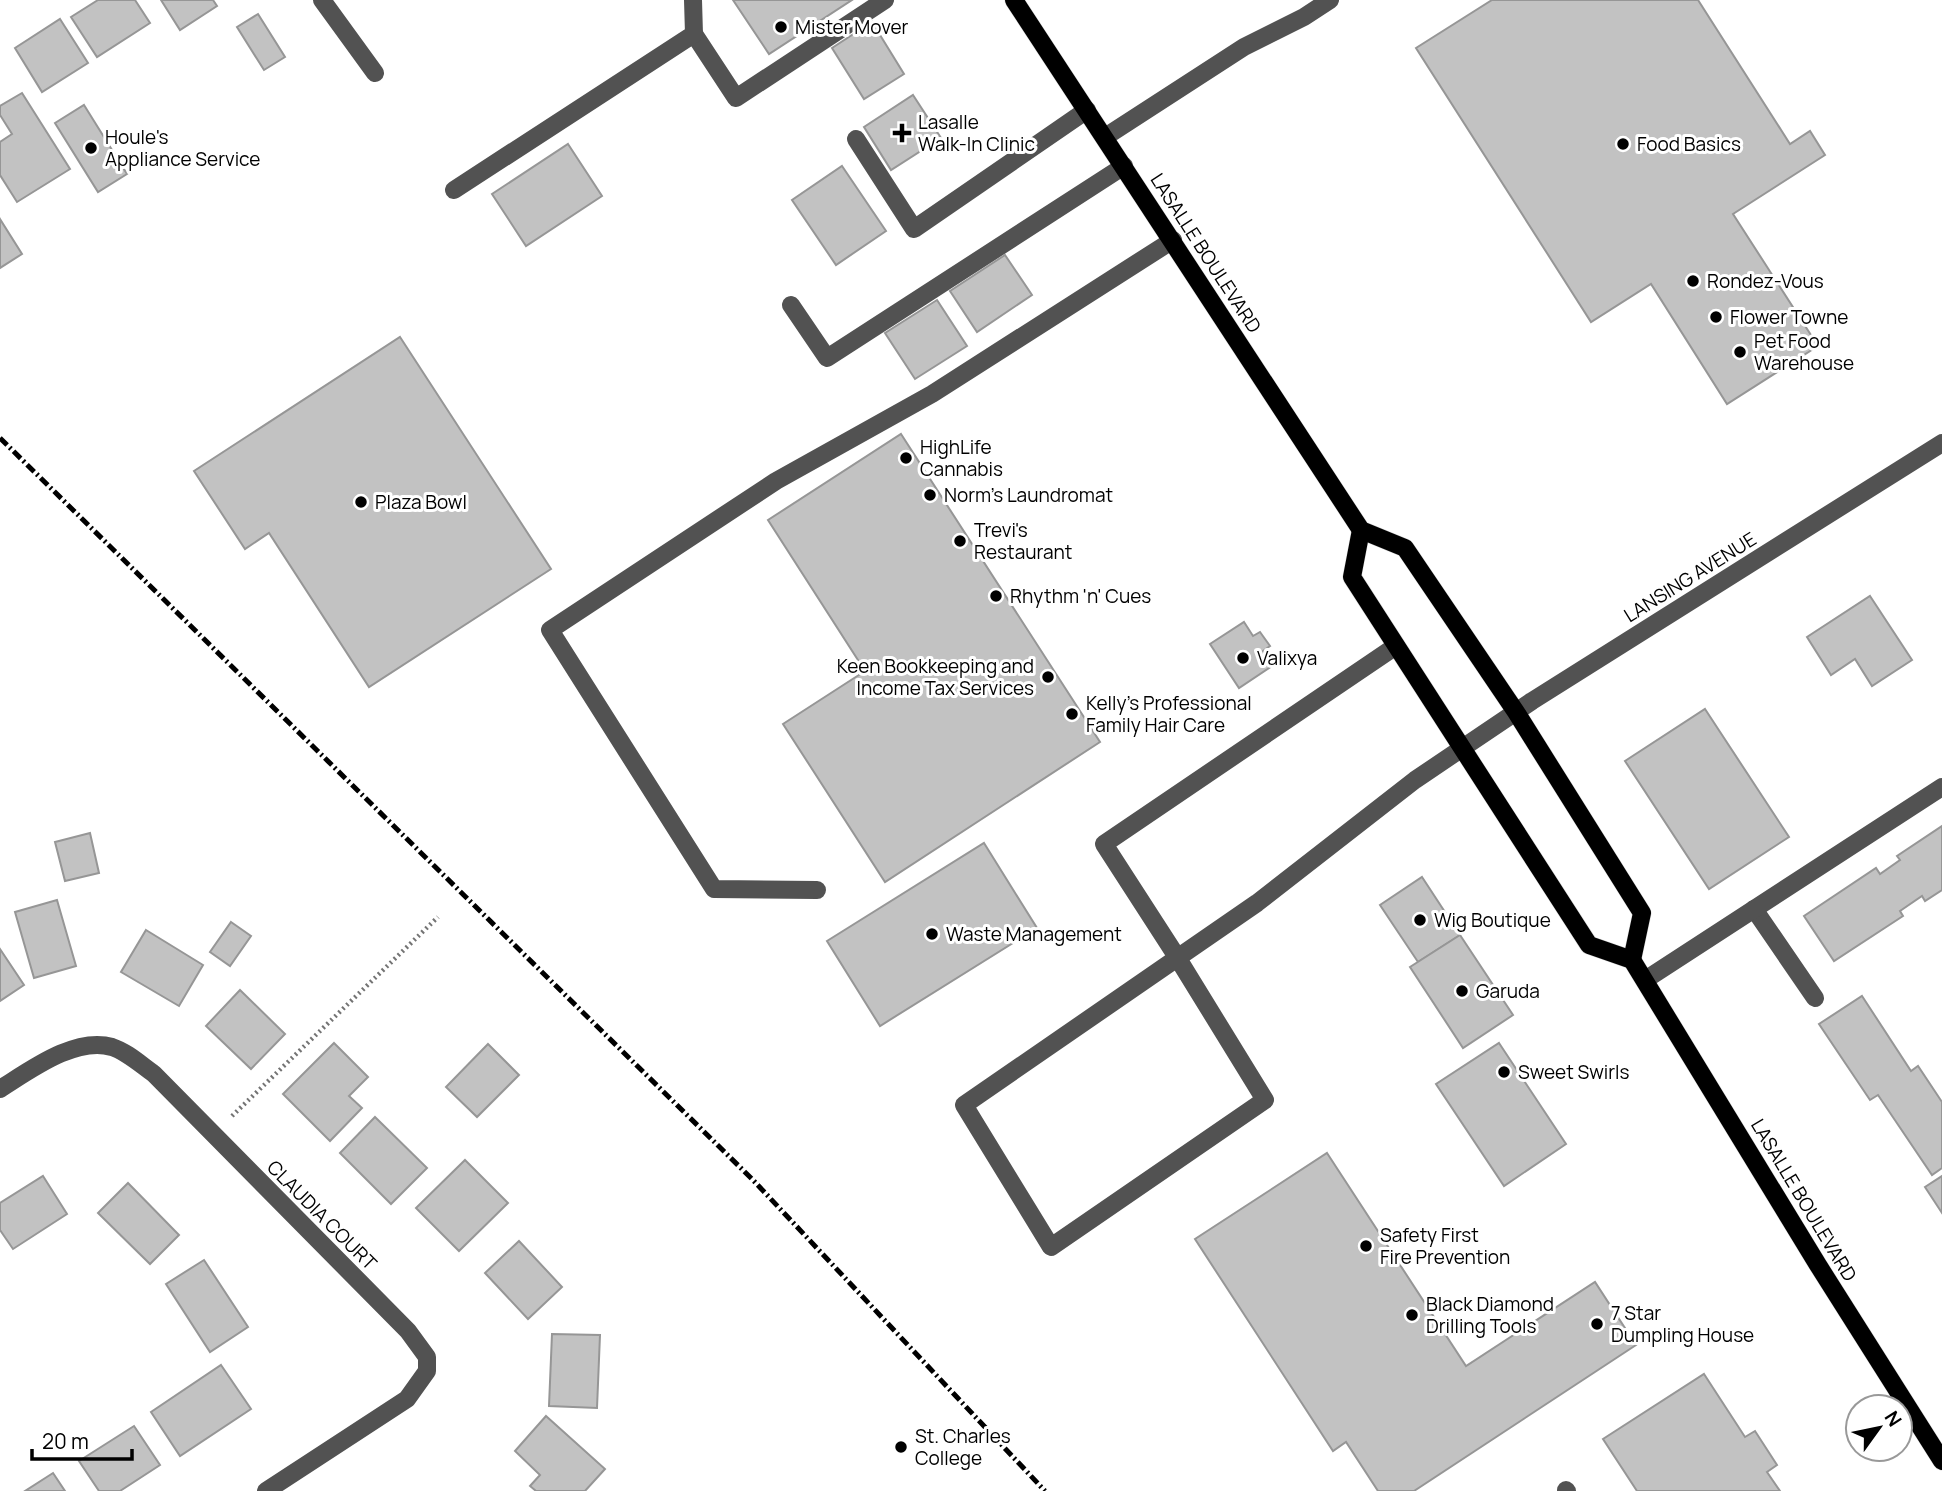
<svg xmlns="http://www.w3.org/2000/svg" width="1942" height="1491" font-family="Manrope,sans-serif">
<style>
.building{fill:#c2c2c2;stroke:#969696;stroke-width:2}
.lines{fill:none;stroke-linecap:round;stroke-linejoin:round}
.major-casing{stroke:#dbdbdb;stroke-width:19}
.path{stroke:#747474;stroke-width:4.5;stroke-dasharray:2 3.5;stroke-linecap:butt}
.minor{stroke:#525252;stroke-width:18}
.major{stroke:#000;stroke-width:18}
.rail{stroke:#000;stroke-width:5;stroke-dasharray:10 3.5 2 3.5;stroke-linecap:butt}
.poi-dot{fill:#000;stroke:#fff;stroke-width:2.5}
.labels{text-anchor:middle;stroke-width:6;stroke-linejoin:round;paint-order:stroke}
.poi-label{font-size:19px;fill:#000;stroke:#fff;text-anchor:start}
.street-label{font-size:19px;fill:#000;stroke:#fff}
</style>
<rect width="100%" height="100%" fill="#fff"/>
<g class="building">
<polygon points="98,0 135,0 150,23 97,57 71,17"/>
<polygon points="161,0 213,0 217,6 180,30"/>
<polygon points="733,0 852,0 769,54"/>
<polygon points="1492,0 1698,0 1790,144 1810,131 1825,155 1733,214 1818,346 1727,404 1651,284 1591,322 1416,48"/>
<polygon points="258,14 285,57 264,70 237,27"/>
<polygon points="60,19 88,63 42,92 15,48"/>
<polygon points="872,22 904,74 864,99 832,48"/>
<polygon points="22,93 70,169 17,202 0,175 0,142 12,134 0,115 0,106"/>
<polygon points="913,95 941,138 891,170 864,127"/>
<polygon points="84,105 127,174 98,192 55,123"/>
<polygon points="568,144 602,196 526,246 492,194"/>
<polygon points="842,166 886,231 836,265 792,200"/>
<polygon points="0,219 22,254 0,268"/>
<polygon points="1005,255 1032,295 977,332 950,291"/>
<polygon points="937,300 967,346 915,379 885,333"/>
<polygon points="400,337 551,569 369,687 269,533 245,549 194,471"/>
<polygon points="901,434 1100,742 885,882 783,724 865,671 768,520"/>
<polygon points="1870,596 1912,660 1872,686 1855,659 1831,675 1807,637"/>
<polygon points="1244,622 1253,636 1260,632 1270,646 1263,651 1272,666 1239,688 1210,644"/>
<polygon points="1705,709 1789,837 1709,889 1625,761"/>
<polygon points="1942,826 1942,890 1925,901 1922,896 1900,911 1903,916 1834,961 1804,916 1876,868 1880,874 1900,860 1897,856"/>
<polygon points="90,833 99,873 65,881 55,842"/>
<polygon points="984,843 1037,928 880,1026 827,941"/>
<polygon points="1422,877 1460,935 1418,962 1380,905"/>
<polygon points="57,900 76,966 34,978 15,912"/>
<polygon points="231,922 251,936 230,966 210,952"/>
<polygon points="146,930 203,965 179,1006 121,972"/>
<polygon points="1460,935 1513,1015 1463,1048 1410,967"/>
<polygon points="0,949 24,985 0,1001"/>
<polygon points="240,990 285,1034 251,1069 206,1026"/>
<polygon points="1862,996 1911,1071 1918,1066 1942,1102 1942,1168 1932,1175 1878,1095 1870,1100 1819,1024"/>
<polygon points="334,1043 368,1077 349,1096 362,1108 330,1141 283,1094"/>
<polygon points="1499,1043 1566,1144 1504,1186 1436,1084"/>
<polygon points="488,1044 519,1075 477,1117 446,1087"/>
<polygon points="375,1117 427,1168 391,1204 340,1153"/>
<polygon points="1327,1153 1466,1366 1595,1282 1636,1345 1414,1491 1378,1491 1346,1442 1333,1451 1195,1239"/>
<polygon points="465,1160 508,1203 459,1251 416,1208"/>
<polygon points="43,1176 67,1214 13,1249 0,1230 0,1203"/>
<polygon points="1942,1176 1942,1213 1925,1187"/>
<polygon points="128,1183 179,1235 150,1264 98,1213"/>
<polygon points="519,1241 562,1287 528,1319 485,1273"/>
<polygon points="204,1260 248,1327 210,1352 166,1284"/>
<polygon points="552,1334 600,1335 597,1408 549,1406"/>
<polygon points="221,1365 251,1409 180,1456 151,1412"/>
<polygon points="1704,1374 1745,1437 1755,1431 1777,1465 1767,1472 1780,1491 1637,1491 1603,1439"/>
<polygon points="546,1416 605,1469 585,1491 536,1491 530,1486 540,1475 515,1451"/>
<polygon points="134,1426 160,1465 120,1491 99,1491 79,1461"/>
<polygon points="53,1473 65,1491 25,1491"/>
</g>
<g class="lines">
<defs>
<g id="major">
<polyline points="1014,0 1361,530 1405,548 1516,712 1642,913 1632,960"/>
<polyline points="1361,530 1352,577 1589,945 1632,960 1818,1265 1942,1461"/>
</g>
</defs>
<use href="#major" class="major-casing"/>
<polyline class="path" points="232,1116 438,917"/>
<g class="minor">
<polyline points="322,0 375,73"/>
<polyline points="694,34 736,98 885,0"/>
<polyline points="1105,137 1244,47 1304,17 1330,0"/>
<polyline points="856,139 914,229 1087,110"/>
<polyline points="454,190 694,34 693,0"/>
<polyline points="791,305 827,358 1124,166"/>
<polyline points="1396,646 1104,844 1177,957 1265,1100 1051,1247 964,1105 1257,903 1415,780 1532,701 1942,443"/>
<polyline points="817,890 714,889 550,630 776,481 932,394 1173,240"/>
<polyline points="1754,909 1815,998"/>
<polyline points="1645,980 1942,787"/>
<path d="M 0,1089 C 29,1071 75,1036 112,1047 C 127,1052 140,1064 154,1074 L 408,1331 L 427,1357 L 427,1371 L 407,1399 L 266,1491"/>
<polyline points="1566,1490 1567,1491"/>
</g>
<use href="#major" class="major"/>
<polyline class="rail" points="0,438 753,1180 1045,1491"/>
</g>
<g class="poi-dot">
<circle cx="781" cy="27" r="7"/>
<path d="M898.5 122.5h7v7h7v7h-7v7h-7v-7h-7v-7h7z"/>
<circle cx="1623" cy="144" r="7"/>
<circle cx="91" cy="148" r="7"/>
<circle cx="1693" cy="281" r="7"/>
<circle cx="1716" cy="317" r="7"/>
<circle cx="1740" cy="352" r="7"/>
<circle cx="906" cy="458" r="7"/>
<circle cx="930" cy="495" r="7"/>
<circle cx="361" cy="502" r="7"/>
<circle cx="960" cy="541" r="7"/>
<circle cx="996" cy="596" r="7"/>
<circle cx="1243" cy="658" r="7"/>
<circle cx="1048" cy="677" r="7"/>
<circle cx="1072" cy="714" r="7"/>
<circle cx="1420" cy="920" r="7"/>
<circle cx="932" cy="934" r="7"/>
<circle cx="1462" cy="991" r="7"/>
<circle cx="1504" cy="1072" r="7"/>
<circle cx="1366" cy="1246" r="7"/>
<circle cx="1412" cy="1315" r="7"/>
<circle cx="1597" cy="1324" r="7"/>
<circle cx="901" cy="1447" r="7"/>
</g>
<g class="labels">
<g class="poi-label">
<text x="795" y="34">Mister Mover</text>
<text x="918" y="129">Lasalle<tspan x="918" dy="22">Walk-In Clinic</tspan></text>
<text x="105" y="144">Houle's<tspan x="105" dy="22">Appliance Service</tspan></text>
<text x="1637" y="151">Food Basics</text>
<text x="1707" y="288">Rondez-Vous</text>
<text x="1730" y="324">Flower Towne</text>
<text x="1754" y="348">Pet Food<tspan x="1754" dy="22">Warehouse</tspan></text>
<text x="920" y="454">HighLife<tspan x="920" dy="22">Cannabis</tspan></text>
<text x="944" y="502">Norm's Laundromat</text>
<text x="375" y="509">Plaza Bowl</text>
<text x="974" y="537">Trevi's<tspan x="974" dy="22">Restaurant</tspan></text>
<text x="1010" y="603">Rhythm 'n' Cues</text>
<text x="1257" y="665">Valixya</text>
<text x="1034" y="673" text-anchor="end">Keen Bookkeeping and<tspan x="1034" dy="22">Income Tax Services</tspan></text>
<text x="1086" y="710">Kelly's Professional<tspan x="1086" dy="22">Family Hair Care</tspan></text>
<text x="1434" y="927">Wig Boutique</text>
<text x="946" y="941">Waste Management</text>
<text x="1476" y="998">Garuda</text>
<text x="1518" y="1079">Sweet Swirls</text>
<text x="1380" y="1242">Safety First<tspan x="1380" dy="22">Fire Prevention</tspan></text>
<text x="1426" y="1311">Black Diamond<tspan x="1426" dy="22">Drilling Tools</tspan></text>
<text x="1611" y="1320">7 Star<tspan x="1611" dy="22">Dumpling House</tspan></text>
<text x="915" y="1443">St. Charles<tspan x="915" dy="22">College</tspan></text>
</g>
<g class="street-label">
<text transform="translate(1206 253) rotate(57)" y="7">LASALLE BOULEVARD</text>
<text transform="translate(1690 577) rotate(-32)" y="7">LANSING AVENUE</text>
<text transform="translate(1804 1200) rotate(59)" y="7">LASALLE BOULEVARD</text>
<text transform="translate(322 1215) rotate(45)" y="7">CLAUDIA COURT</text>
</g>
</g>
<g transform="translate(1879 1428) rotate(57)"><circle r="33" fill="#ffffff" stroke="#999999" stroke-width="2"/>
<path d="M0-5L12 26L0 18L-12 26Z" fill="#000000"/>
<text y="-10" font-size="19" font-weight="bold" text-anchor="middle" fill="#000000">N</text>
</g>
<path d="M32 1449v10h100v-10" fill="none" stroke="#000000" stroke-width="3.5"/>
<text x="42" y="1449" font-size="21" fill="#000000" stroke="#ffffff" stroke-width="5" paint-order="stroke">20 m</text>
</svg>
